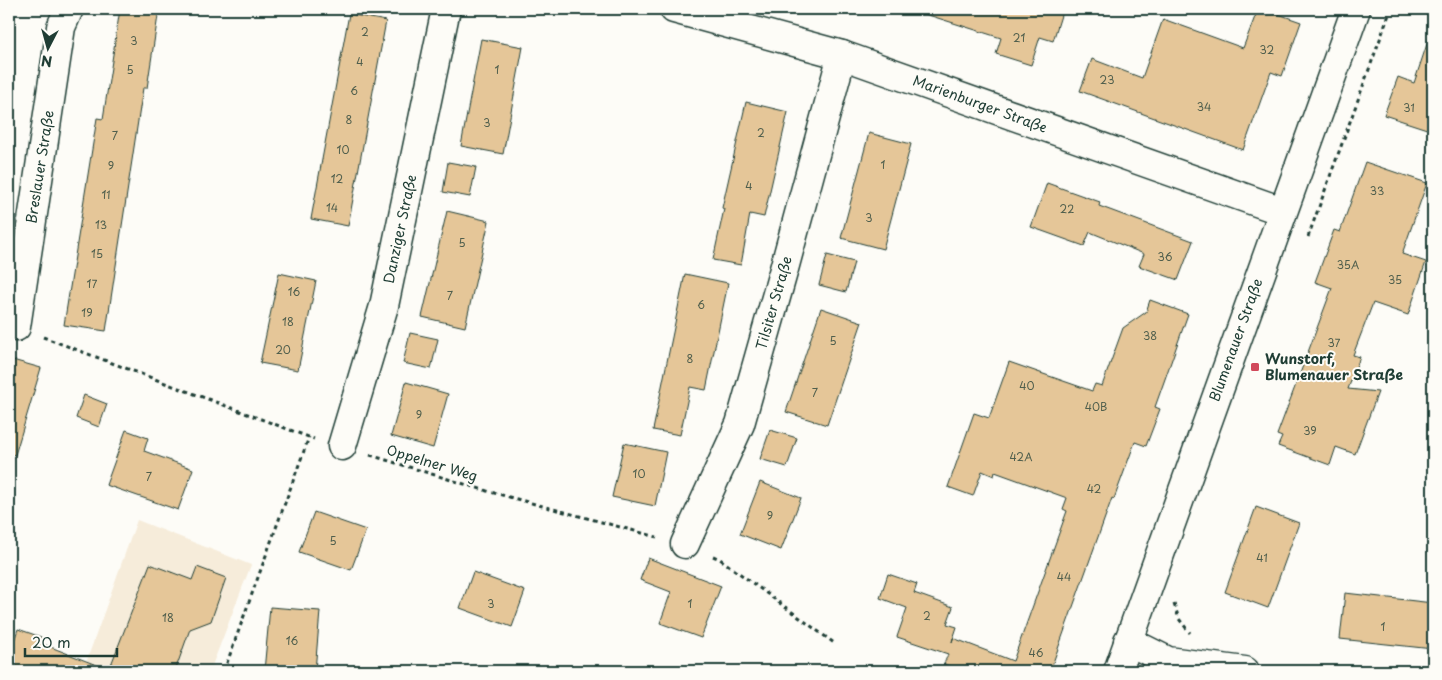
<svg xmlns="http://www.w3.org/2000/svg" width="1442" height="680" font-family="'Playpen Sans',sans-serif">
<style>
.built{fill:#f6ecda}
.building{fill:#e5c698;stroke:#1f3d34}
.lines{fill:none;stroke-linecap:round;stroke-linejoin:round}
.minor-casing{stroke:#1f3d34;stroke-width:31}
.tertiary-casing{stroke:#1f3d34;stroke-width:31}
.path{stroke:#1f3d34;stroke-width:3;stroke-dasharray:4 4;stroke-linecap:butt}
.minor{stroke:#fdfcf7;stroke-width:28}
.tertiary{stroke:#fdfcf7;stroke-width:28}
.poi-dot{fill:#d1495b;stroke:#fdfcf7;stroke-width:2}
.labels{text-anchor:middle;stroke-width:4;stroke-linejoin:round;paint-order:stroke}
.number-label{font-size:11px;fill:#505f4d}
.street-label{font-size:14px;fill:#1f3d34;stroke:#fdfcf7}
.poi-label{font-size:14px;font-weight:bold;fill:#1f3d34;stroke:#fdfcf7;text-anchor:start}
</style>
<rect width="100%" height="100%" fill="#fdfcf7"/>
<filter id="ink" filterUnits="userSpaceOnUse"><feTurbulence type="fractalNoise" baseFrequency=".02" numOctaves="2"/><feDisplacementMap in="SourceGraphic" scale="10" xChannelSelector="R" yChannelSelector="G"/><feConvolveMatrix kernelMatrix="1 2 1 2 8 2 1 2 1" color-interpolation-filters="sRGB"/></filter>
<g filter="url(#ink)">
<polygon class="built" points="137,520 251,565 210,671 83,671"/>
<g class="building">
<polygon points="120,9 159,9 147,88 143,88 106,331 64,325 97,118 103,119"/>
<polygon points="925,9 1063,9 1053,41 1040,37 1031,65 996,54 1001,38 925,14"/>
<polygon points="1258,9 1264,9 1301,22 1282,76 1271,72 1243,150 1080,91 1092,59 1142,78 1163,19 1243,48"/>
<polygon points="349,14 386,21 348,226 311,219"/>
<polygon points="1429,38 1433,39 1433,131 1384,115 1398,77 1414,83"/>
<polygon points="481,39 523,47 503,154 461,146"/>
<polygon points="746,102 788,112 764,217 750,214 741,265 713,260 724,209 722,208"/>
<polygon points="869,133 911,144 883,249 841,238"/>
<polygon points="448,162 476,167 470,197 443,192"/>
<polygon points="1365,162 1427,183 1402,254 1426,262 1408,315 1373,303 1353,355 1360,357 1348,389 1378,392 1355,454 1336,447 1330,465 1278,446 1282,437 1277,435 1332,288 1315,282 1334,230 1340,232"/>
<polygon points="1047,183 1100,202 1099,206 1193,241 1178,280 1139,266 1144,254 1090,232 1084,246 1031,227"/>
<polygon points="447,211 489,221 465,327 422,317"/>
<polygon points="827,255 854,262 846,292 819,285"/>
<polygon points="279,273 316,281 298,370 260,363"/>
<polygon points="685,274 728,283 706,390 690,387 680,435 653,430"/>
<polygon points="1150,300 1188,314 1155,407 1160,409 1146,446 1135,442 1114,499 1112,498 1050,671 962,671 944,664 948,654 897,637 907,608 880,598 888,574 917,584 914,593 953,607 947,624 957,627 952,642 953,638 1013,661 1067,511 1063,509 1067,498 995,472 994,476 982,471 973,496 948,487 974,413 989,418 1009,362 1092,391 1095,384 1102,386 1123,328 1146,312"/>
<polygon points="821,308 862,322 827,425 786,412"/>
<polygon points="410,333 438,339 431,369 403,363"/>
<polygon points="9,359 41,368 15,455 9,454"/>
<polygon points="406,382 448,394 433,448 391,436"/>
<polygon points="84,395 107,404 99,427 76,418"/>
<polygon points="126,430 148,438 144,451 193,469 178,510 106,485"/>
<polygon points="770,430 797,438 787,467 760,459"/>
<polygon points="624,443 666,452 655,506 612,497"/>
<polygon points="760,482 801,498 781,550 740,534"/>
<polygon points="1256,507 1299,523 1268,608 1225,592"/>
<polygon points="314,512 366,530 351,570 299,552"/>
<polygon points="648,558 721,586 701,638 660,623 671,592 640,580"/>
<polygon points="150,564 192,580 197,567 226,578 211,621 190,629 175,671 9,671 9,643 13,644 18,629 41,637 43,644 109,670"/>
<polygon points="473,572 525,591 512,627 460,608"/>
<polygon points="1345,593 1433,603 1433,649 1340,639"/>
<polygon points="270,607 320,611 315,671 264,671"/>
</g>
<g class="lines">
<defs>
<g id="minor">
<polyline points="674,9 842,55 1282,211"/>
<polyline points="16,327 61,27 69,9"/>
<polyline points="342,446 384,306 446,9"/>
<polyline points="685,544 740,424 784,269 842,55"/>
<polyline points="1128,641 1168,661 1245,671"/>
</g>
<polyline id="tertiary" points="1118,671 1356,9"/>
</defs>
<use href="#minor" class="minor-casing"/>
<use href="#tertiary" class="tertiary-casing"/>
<g class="path">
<polyline points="1308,237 1391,9"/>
<polyline points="43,337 314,439"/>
<polyline points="370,455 487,491 657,537"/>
<polyline points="713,556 720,559 834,643"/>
<polyline points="1174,604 1179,619 1190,633"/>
<polyline points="224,671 309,437"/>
</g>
<use href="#minor" class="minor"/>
<use href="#tertiary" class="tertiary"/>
</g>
</g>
<rect class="poi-dot" x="1250" y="362" width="10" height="10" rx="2.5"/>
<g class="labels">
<g class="number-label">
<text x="365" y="36">2</text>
<text x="1019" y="42">21</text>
<text x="134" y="45">3</text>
<text x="1267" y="54">32</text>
<text x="360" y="66">4</text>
<text x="130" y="74">5</text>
<text x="497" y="74">1</text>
<text x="1107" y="84">23</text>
<text x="354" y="95">6</text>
<text x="1204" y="111">34</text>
<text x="1409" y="112">31</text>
<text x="349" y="124">8</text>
<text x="487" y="127">3</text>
<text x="761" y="137">2</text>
<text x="115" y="140">7</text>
<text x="343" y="154">10</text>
<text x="883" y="169">1</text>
<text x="111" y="170">9</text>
<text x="337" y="183">12</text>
<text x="749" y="190">4</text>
<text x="1377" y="195">33</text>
<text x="106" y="199">11</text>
<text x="332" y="212">14</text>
<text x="1067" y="213">22</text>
<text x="869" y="222">3</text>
<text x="101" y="229">13</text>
<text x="462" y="247">5</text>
<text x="97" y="258">15</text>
<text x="1165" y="261">36</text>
<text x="1348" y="269">35A</text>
<text x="1395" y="284">35</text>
<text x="92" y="288">17</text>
<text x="294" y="296">16</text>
<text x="450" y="300">7</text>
<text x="701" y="309">6</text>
<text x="87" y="317">19</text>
<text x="288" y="326">18</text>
<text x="1150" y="340">38</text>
<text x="833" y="345">5</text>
<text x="1334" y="347">37</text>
<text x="283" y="354">20</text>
<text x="690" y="363">8</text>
<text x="1027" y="390">40</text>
<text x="815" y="397">7</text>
<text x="1096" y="411">40B</text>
<text x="419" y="419">9</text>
<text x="1310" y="435">39</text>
<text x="1021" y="461">42A</text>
<text x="639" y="478">10</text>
<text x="149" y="481">7</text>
<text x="1094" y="493">42</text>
<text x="770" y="520">9</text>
<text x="333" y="545">5</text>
<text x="1262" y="562">41</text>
<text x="1064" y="581">44</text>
<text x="491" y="608">3</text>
<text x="690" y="608">1</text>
<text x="927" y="620">2</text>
<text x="168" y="622">18</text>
<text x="1383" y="631">1</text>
<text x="292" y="645">16</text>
<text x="1036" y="657">46</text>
</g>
<g class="street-label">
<text transform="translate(980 104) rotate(20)" y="5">Marienburger Straße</text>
<text transform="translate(40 167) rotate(-81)" y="5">Breslauer Straße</text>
<text transform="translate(400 229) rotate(-78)" y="5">Danziger Straße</text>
<text transform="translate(774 303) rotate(-74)" y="5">Tilsiter Straße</text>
<text transform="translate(1236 340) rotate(-70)" y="5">Blumenauer Straße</text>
<text transform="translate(432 463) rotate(17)" y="5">Oppelner Weg</text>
</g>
<g class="poi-label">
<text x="1265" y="364">Wunstorf,<tspan x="1265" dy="16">Blumenauer Straße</tspan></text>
</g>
</g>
<rect width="1442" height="680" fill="none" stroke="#fdfcf7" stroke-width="30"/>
<rect x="15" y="15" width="1412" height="650" fill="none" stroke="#1f3d34" stroke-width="2" filter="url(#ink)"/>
<g transform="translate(48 48) rotate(186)" stroke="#fdfcf7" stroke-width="4" paint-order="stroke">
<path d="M0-4L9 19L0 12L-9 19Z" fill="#1f3d34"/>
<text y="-8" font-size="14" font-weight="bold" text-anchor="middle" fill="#1f3d34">N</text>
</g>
<path d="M25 648v8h92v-8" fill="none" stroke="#1f3d34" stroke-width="2.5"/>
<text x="32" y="648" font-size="15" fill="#1f3d34" stroke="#fdfcf7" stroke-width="4" paint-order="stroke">20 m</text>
</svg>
